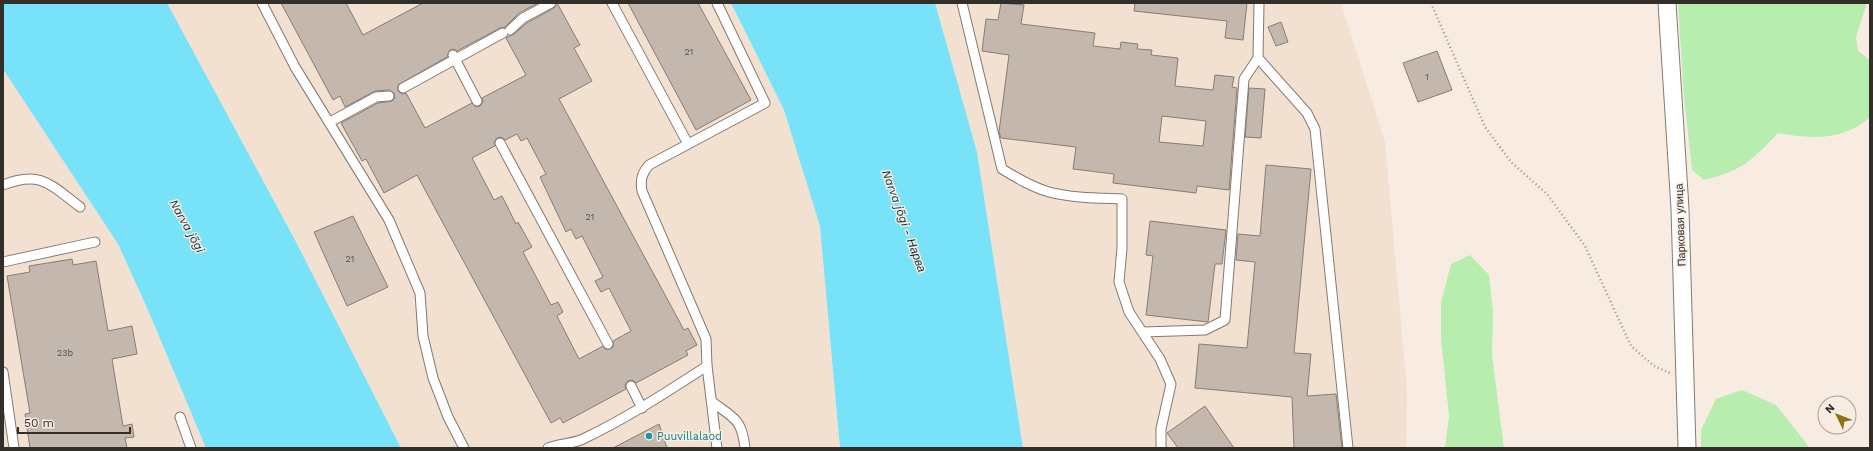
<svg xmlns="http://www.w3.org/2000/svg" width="1873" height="451" font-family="'Work Sans',sans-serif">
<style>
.built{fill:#f2e0d1}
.green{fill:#b7edaf}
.water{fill:#77e2f8}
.building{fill:#c3b7ae;stroke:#877d74;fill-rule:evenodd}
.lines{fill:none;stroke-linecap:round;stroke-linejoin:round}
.service-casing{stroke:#847a71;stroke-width:11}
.minor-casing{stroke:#847a71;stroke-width:19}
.path{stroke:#9a928b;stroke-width:2.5;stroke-dasharray:1 3;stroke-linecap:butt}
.service{stroke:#fff;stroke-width:9}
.minor{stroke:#fff;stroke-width:17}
.culture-dot{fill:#0f9aa8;stroke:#f8ece2;stroke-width:1.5}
.labels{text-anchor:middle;stroke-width:3;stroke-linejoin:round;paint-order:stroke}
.number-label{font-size:9px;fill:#56504b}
.street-label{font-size:11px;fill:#322e2a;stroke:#f8ece2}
.culture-label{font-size:11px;fill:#0d838f;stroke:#f8ece2;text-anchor:start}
.water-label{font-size:12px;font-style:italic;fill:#00343d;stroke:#f8ece2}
</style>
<rect width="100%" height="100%" fill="#f8ece2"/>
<g class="built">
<polygon points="167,3 731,3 784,110 820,226 840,448 401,448 295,240"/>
<polygon points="935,3 1341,3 1385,142 1407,390 1406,448 1023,448 977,152"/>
<polygon points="3,69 118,244 148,310 206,448 3,448"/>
</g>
<g class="green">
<path d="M 1678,3 L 1867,3 L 1856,37 L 1858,51 L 1870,60 L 1870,117 C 1845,141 1809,139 1778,133 C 1751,161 1742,171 1704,180 L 1692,170 L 1684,97 Z"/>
<polygon points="1470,255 1489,275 1493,313 1492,355 1504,448 1445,448 1449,416 1441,339 1441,302 1451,264"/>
<polygon points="1742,390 1776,405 1810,448 1701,448 1701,430 1716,399"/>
</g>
<g class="water">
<polygon points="3,3 167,3 295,240 401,448 206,448 148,310 118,244 3,69"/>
<polygon points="731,3 935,3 977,152 1023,448 840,448 820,226 784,110"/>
</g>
<g class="building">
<path d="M 281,3 L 346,3 L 363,35 L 423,3 L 538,3 L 519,13 L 505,27 L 500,28 L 457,51 L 454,49 L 450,50 L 447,57 L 398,85 L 398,91 L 402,94 L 406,93 L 425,128 L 472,103 L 476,107 L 480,106 L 483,102 L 482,98 L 526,75 L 506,38 L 514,34 L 527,23 L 554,8 L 557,3 L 580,45 L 574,48 L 592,81 L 559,99 L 684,330 L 688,328 L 697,345 L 686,351 L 688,355 L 636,383 L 632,380 L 628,381 L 625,385 L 626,389 L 563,423 L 560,418 L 551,423 L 417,175 L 384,193 L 366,159 L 362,161 L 341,123 L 378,103 L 392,101 L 395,98 L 394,93 L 389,90 L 375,91 L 345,107 L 340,96 L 333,100 ZM 517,134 L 521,141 L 527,138 L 546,174 L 540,177 L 566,232 L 571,229 L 576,239 L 582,236 L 603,277 L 595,281 L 601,292 L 609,288 L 631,331 L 613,341 L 613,347 L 610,349 L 605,349 L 603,346 L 579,359 L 557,316 L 563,312 L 558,302 L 551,305 L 523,252 L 532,247 L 518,222 L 516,224 L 502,196 L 494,200 L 472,158 L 495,146 L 494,142 L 497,138 L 501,137 L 505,140 Z"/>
<polygon points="628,3 698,3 751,100 696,130"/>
<path d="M 1001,3 L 1024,5 L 1021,24 L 1095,33 L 1093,46 L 1120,49 L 1121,42 L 1138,44 L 1137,49 L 1152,50 L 1151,55 L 1178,58 L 1175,86 L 1213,90 L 1215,75 L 1234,77 L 1232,87 L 1237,88 L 1229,190 L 1197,186 L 1196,193 L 1113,183 L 1114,174 L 1073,169 L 1076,147 L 1001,138 L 999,132 L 1009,55 L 982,51 L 986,19 L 998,20 ZM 1162,116 L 1206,121 L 1203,146 L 1159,142 Z"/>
<polygon points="1135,3 1247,3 1243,40 1225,38 1227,21 1134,11"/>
<polygon points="1281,22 1288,42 1276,46 1268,27"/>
<polygon points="1437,51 1452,90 1418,102 1403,63"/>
<polygon points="1249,88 1265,89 1261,138 1245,137"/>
<polygon points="1266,165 1311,169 1294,353 1311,354 1307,396 1336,394 1342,448 1294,448 1292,397 1195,388 1199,344 1247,348 1255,262 1236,260 1238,234 1260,236"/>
<polygon points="353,216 388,287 347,306 314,232"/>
<polygon points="1150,221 1226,230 1222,264 1215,264 1208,322 1146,315 1153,256 1146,255"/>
<polygon points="72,259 73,265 96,261 108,331 132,326 137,354 112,359 123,426 132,424 134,437 125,438 127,448 30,448 25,414 30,413 7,276 30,272 29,266"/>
<polygon points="1205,406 1234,448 1178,448 1167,433"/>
<polygon points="659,424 667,448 613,448"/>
</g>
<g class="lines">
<defs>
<g id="service">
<polyline points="262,3 295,67 389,220 420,293 423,336 433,378 448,417 464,448"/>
<polyline points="612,3 688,144"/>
<path d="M 962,3 L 1002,169 C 1017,178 1032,187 1049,192 C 1072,198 1098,198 1122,199 L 1122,248 L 1119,282 L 1129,312 L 1160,359 L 1171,384 L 1161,429 L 1161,448"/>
<polyline points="1259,3 1258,58 1307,113 1315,129 1348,448"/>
<polyline points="510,30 523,18 551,3"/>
<polyline points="453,55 477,101"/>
<polyline points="403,88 503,33"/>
<polyline points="330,122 376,97 389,96"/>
<polyline points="500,143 608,344"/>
<path d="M 3,185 C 41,170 51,185 80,207"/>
<polyline points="3,262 95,242"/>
<polyline points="1143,332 1205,330 1225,320 1244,79 1258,58"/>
<polyline points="707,366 717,448"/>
<polyline points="3,372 14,448"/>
<polyline points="631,386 642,408"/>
<path d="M 712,402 C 734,418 742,419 745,448"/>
<polyline points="180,417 191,448"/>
<path d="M 548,448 C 560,443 573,444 583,439 C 627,418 667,392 707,366 L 706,339 L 642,191 C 640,180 642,173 649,165 L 765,103 L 717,3"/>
</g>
<polyline id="minor" points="1667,3 1680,209 1687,448"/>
</defs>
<use href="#service" class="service-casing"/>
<use href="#minor" class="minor-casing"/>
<polyline class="path" points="1431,3 1485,127 1511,162 1547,194 1585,246 1631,346 1654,366 1670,373"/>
<use href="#service" class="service"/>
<use href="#minor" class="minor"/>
</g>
<circle class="culture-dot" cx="649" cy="436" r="4"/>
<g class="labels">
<g class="number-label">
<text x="689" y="55">21</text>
<text x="1427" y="80">1</text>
<text x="590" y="220">21</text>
<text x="350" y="262">21</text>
<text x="65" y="356">23b</text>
</g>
<g class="street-label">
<text transform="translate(1680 225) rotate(-92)" y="4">Парковая улица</text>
</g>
<g class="culture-label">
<text x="657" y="440">Puuvillalaod</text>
</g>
<g class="water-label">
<text transform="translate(904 221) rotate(70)" y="4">Narva jõgi - Нарва</text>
<text transform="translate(187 226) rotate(61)" y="4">Narva jõgi</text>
</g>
</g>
<rect width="1873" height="451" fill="none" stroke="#322e2a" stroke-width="8"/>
<g transform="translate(1837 415) rotate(313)"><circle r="19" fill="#f8ece2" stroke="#a9a098"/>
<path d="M0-3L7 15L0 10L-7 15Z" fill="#8d7215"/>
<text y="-6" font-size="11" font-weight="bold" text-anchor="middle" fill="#322e2a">N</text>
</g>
<path d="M18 427v6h112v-6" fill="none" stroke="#322e2a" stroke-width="2"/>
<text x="24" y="427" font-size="12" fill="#322e2a" stroke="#f8ece2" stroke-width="3" paint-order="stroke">50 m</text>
</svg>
